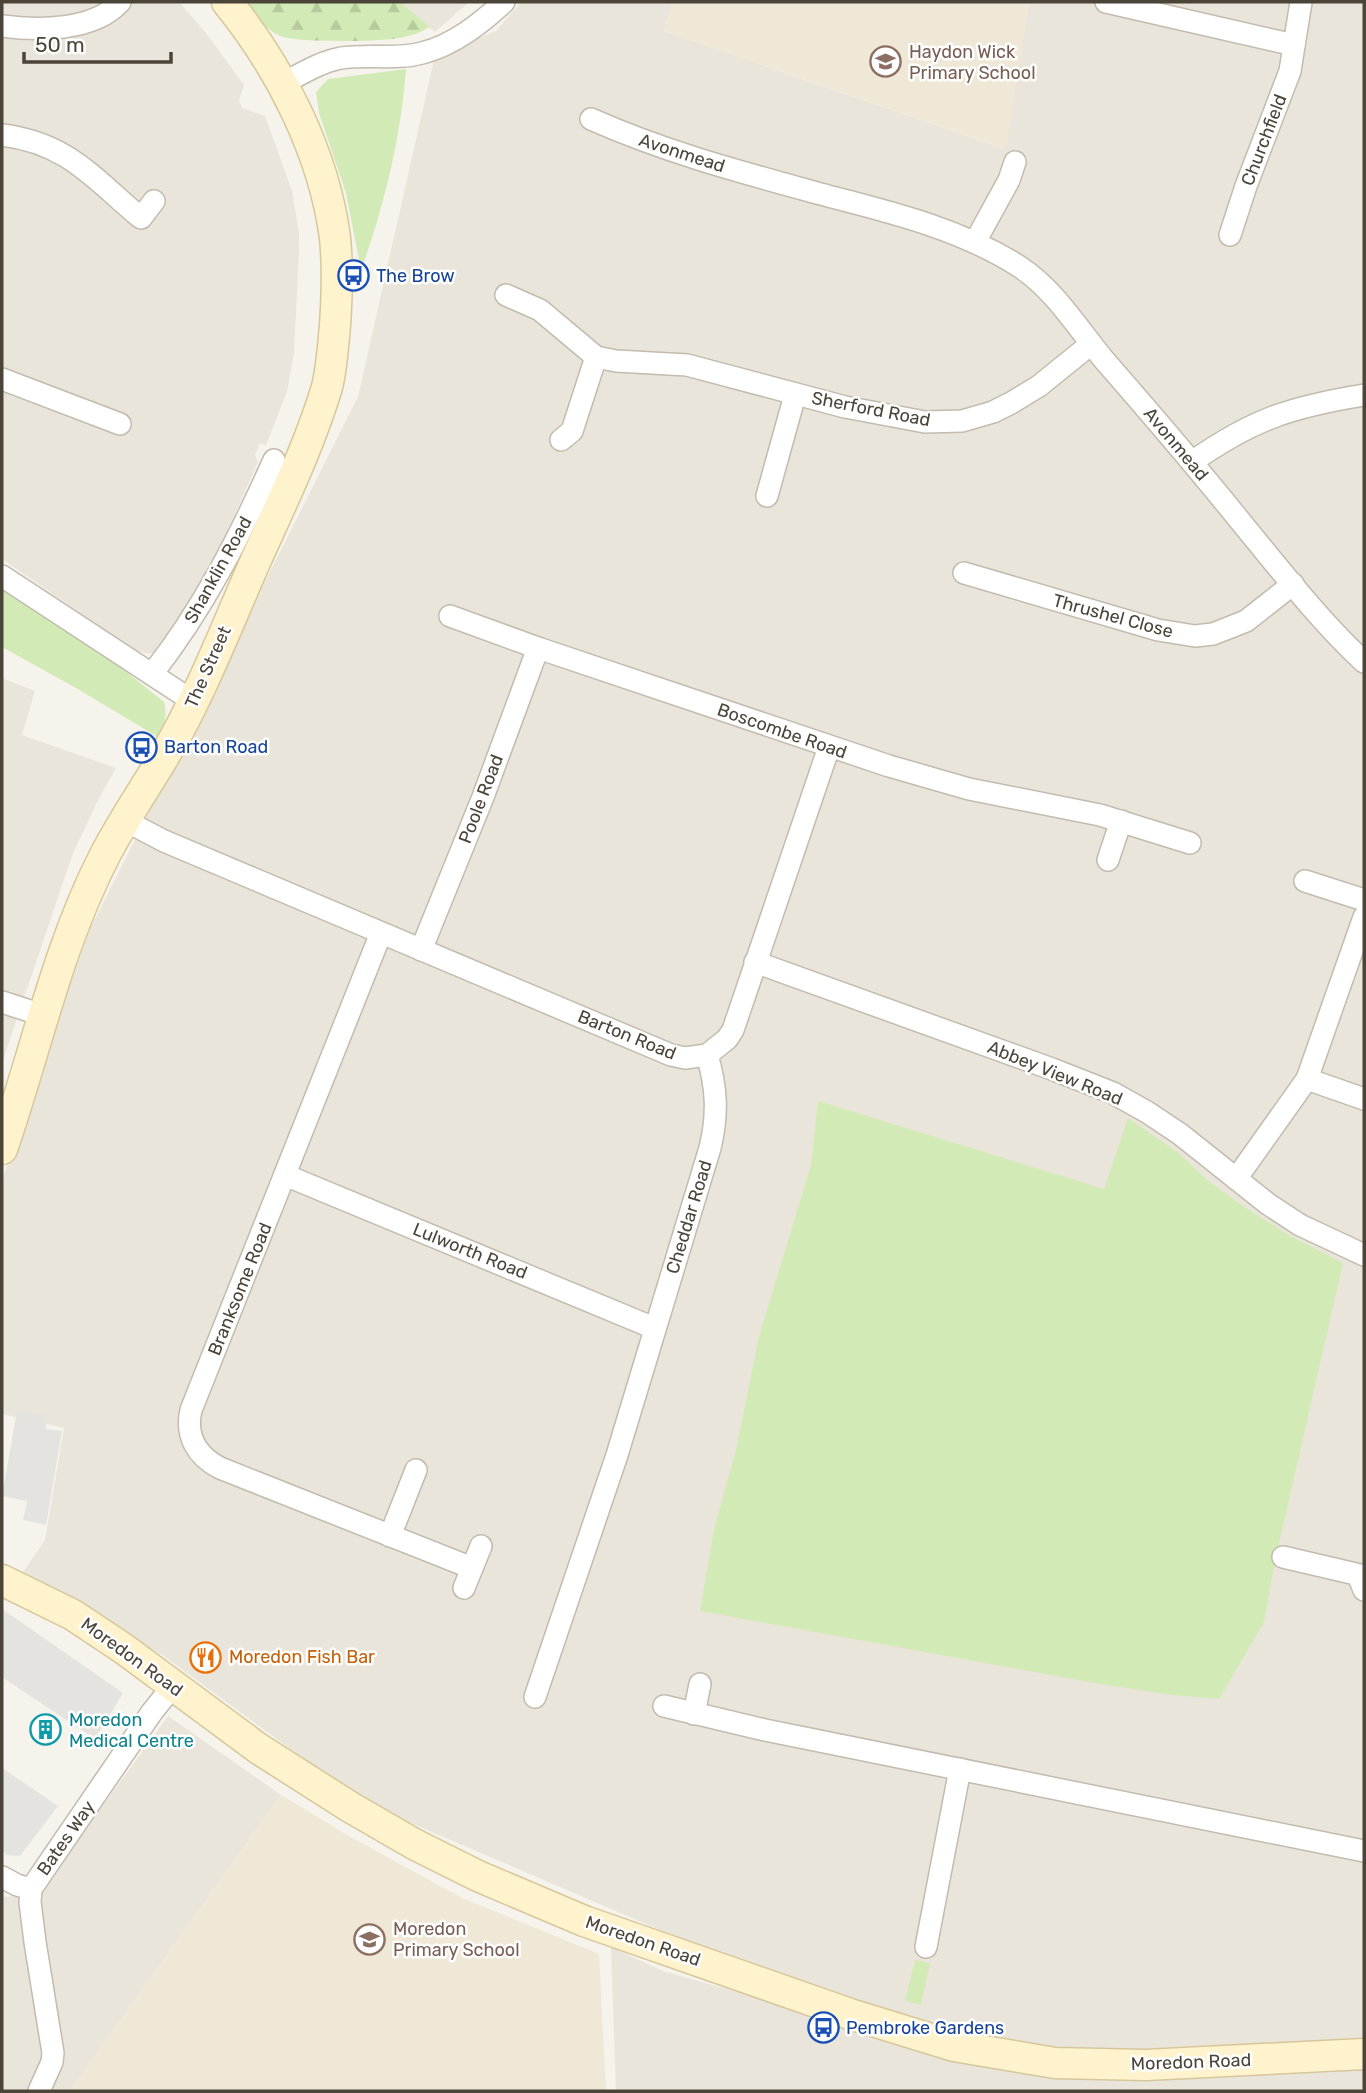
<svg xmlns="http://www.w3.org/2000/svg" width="1366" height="2093" font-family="Rubik,sans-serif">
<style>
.residential{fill:#eae5da}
.education{fill:#efe8d6}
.green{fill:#d2eab5}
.forest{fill:url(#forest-firs)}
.parking{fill:#e5e3e0}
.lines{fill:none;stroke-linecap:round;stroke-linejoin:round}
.street-casing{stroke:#c2bbae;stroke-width:24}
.secondary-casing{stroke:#d6c79b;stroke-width:33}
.street{stroke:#fff;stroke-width:21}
.secondary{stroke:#fff3cd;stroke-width:30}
.labels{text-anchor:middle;stroke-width:5;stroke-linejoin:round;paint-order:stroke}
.education-label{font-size:18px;fill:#785e54;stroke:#fff;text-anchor:start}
.street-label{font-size:18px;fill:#4b4439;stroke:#fff}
.transit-label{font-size:18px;fill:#164399;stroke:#fff;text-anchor:start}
.food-label{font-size:18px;fill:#c56008;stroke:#fff;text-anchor:start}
.culture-label{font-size:18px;fill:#0d838f;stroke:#fff;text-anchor:start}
</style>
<defs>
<pattern id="forest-firs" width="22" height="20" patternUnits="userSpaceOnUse" patternTransform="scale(1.75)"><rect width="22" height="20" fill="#d2eab5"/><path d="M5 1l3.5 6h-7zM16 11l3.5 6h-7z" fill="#b6ca9c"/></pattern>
</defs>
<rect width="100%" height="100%" fill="#f6f3ec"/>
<g class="residential">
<polygon points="2,2 179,2 206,33 244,85 239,101 242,108 265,116 292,191 299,233 299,249 294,353 287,392 266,445 260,443 255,455 258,462 220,548 200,585 158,651 151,654 137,651 118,639 2,559"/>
<polygon points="400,2 469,2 435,32"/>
<polygon points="521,2 673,2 664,31 1005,149 1029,2 1364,2 1364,2051 1134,2065 956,2038 667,1933 362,1802 164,1656 21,1575 45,1540 64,1428 2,1414 2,1180 90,929 358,397 435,55 496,31"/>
<polygon points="2,678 35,691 22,735 116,768 99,798 73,853 2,1063"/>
<polygon points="168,1716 281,1795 70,2091 2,2091 2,1897 38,1895"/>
<polygon points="611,1947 663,1971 954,2054 1133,2080 1364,2059 1364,2091 616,2091"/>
</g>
<g class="education">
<polygon points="673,2 1029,2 1006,149 664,31"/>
<polygon points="281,1795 349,1836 462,1898 599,1954 606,2091 70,2091"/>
</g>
<g class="green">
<path d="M 406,69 C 401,138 384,206 361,270 L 346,193 L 319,113 L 316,92 L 328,79 Z"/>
<path d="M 2,586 L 100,651 L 164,702 C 167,714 165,726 158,737 L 76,688 L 2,647 Z"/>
<polygon points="818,1101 1104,1189 1128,1118 1177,1152 1208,1181 1246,1208 1290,1236 1343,1263 1275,1561 1264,1622 1219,1699 1172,1695 1100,1684 700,1611 714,1530 736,1450 759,1337 811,1165"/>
<polygon points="915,1960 930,1963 921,2005 905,2001"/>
</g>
<path class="forest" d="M 245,2 L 400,2 L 430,27 C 420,33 410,36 399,38 C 378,42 297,43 280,36 C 265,29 255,14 245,2 Z"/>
<g class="parking">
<polygon points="17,1411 46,1415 46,1429 62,1431 46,1525 23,1520 27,1501 2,1496"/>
<polygon points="2,1609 123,1693 95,1739 2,1677"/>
<polygon points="2,1768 58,1806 20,1856 7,1855 2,1851"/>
</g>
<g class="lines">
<defs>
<g id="street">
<polyline points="1106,2 1294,45"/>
<path d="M 2,26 C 38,31 94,31 120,2"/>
<path d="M 282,84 C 301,74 320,62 341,58 C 368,54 396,60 422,53 C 454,45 481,23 504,2"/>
<path d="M 591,119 C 667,153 748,174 828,196 C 894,213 963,230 1020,267 C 1056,291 1078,329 1105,361 C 1153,416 1200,471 1245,527 C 1283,573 1320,621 1364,662"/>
<path d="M 2,135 C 68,143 94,179 141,218 L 154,201"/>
<polyline points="1230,235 1246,186 1290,71 1301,2"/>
<polyline points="975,242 1009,180 1015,162"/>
<polyline points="506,295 540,310 596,357 616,361 687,365 845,407 925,422 962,421 993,412 1011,403 1039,386 1091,344"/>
<polyline points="2,379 120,424"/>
<polyline points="561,440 572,431 596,357"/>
<path d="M 1192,462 C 1253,419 1291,407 1364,395"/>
<polyline points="767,496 795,395"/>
<polyline points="964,573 1158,630 1195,636 1213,634 1246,621 1293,584"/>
<polyline points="2,576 194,702"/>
<polyline points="450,616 538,648 889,766 969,789 1100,815 1190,843"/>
<path d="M 152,674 C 204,608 240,536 274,460"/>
<polyline points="124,820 164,841 671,1055 685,1058 707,1055"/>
<polyline points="1108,860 1121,821"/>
<polyline points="1305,881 1364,900"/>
<path d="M 381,933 L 191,1410 C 185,1436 197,1456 220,1468 L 472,1568"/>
<polyline points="421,950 483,797 538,648"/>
<polyline points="755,962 1052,1069 1113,1093 1147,1112 1180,1134 1268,1204 1300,1225 1364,1255"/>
<polyline points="2,1002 42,1015"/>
<polyline points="1307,1079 1364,1099"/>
<polyline points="285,1175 654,1328"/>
<polyline points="1236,1179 1307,1079 1364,917"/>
<polyline points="390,1536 416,1470"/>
<polyline points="1283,1557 1360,1575 1360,1580 1364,1590"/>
<polyline points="464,1588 481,1546"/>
<path d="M 535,1697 L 617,1455 L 710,1148 C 718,1115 717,1088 707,1055 L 727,1039 L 733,1030 L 829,747"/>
<polyline points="664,1706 765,1730 1364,1851"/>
<polyline points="694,1714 700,1684"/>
<polyline points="2,1877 17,1885 31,1889"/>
<polyline points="926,1947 960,1769"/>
<polyline points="39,2091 52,2062 53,2053 35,1942 30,1902 31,1889 152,1712 172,1687"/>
</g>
<g id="secondary">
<path d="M 2,1149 C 36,1051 57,948 105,855 C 123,820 146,787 166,753 C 202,692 227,625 256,560 C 281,504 309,447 327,387 C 332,367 333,346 335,325 C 337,296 338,267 335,238 C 324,153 280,67 227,2"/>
<polyline points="2,1580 73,1615 124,1649 259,1749 350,1807 414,1844 478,1876 584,1921 850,2014 954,2046 1055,2063 1146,2065 1364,2054"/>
</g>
</defs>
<use href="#street" class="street-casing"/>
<use href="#secondary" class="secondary-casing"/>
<use href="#street" class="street"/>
<use href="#secondary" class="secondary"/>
</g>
<defs>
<symbol id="school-ring" viewBox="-11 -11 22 22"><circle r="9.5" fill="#fff" stroke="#8d6e63" stroke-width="1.5"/><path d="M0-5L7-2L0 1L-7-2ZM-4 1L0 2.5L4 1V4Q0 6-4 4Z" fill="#8d6e63"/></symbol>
<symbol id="bus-ring" viewBox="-11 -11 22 22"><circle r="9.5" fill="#fff" stroke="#1a4fb4" stroke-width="1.5"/><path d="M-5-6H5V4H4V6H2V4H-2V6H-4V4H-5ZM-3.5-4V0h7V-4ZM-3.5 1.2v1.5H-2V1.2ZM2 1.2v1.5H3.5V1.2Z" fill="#1a4fb4"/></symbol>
<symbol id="restaurant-ring" viewBox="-11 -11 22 22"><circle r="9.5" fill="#fff" stroke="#e8710a" stroke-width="1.5"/><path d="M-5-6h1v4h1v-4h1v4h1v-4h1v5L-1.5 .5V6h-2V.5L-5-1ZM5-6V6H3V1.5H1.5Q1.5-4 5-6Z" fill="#e8710a"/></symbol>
<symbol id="building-ring" viewBox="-11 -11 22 22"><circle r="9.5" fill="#fff" stroke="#0f9aa8" stroke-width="1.5"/><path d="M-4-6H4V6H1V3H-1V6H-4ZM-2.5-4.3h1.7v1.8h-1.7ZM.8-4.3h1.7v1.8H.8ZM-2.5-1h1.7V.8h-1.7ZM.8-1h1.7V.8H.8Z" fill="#0f9aa8"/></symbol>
</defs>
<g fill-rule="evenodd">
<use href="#school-ring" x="868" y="44" width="35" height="35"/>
<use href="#bus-ring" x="336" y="258" width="35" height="35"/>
<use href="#bus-ring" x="124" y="730" width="35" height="35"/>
<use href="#restaurant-ring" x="188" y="1640" width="35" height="35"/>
<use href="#building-ring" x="28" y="1712" width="35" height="35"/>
<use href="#school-ring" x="352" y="1922" width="35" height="35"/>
<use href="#bus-ring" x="806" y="2010" width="35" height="35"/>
</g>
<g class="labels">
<g class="education-label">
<text x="909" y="58">Haydon Wick<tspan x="909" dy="21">Primary School</tspan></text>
<text x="393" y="1935">Moredon<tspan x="393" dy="21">Primary School</tspan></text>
</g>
<g class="street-label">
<text transform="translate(1264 140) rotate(-69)" y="6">Churchfield</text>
<text transform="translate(682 153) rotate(18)" y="6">Avonmead</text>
<text transform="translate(871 409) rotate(11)" y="6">Sherford Road</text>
<text transform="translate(1176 444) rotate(50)" y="6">Avonmead</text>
<text transform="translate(218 570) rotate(-61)" y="6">Shanklin Road</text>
<text transform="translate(1113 616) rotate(15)" y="6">Thrushel Close</text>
<text transform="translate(208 667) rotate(-66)" y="6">The Street</text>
<text transform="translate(782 731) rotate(19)" y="6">Boscombe Road</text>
<text transform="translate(481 799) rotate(-69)" y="6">Poole Road</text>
<text transform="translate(627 1035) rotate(22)" y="6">Barton Road</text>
<text transform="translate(1055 1073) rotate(22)" y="6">Abbey View Road</text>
<text transform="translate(689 1217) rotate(-73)" y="6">Cheddar Road</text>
<text transform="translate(470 1251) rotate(22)" y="6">Lulworth Road</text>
<text transform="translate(240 1289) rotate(-68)" y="6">Branksome Road</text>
<text transform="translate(132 1657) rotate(36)" y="6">Moredon Road</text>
<text transform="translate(66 1838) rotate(-55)" y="6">Bates Way</text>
<text transform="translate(643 1941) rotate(19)" y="6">Moredon Road</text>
<text transform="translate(1191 2062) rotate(-2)" y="6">Moredon Road</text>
</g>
<g class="transit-label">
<text x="376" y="282">The Brow</text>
<text x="164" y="753">Barton Road</text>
<text x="846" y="2034">Pembroke Gardens</text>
</g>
<g class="food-label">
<text x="229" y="1663">Moredon Fish Bar</text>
</g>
<g class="culture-label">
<text x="69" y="1726">Moredon<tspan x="69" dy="21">Medical Centre</tspan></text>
</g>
</g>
<rect width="1366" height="2093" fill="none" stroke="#4b4439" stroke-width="7"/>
<path d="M24 52v10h147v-10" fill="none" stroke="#4b4439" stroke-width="3.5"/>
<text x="35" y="52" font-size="21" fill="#4b4439" stroke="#ffffff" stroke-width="5" paint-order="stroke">50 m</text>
</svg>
